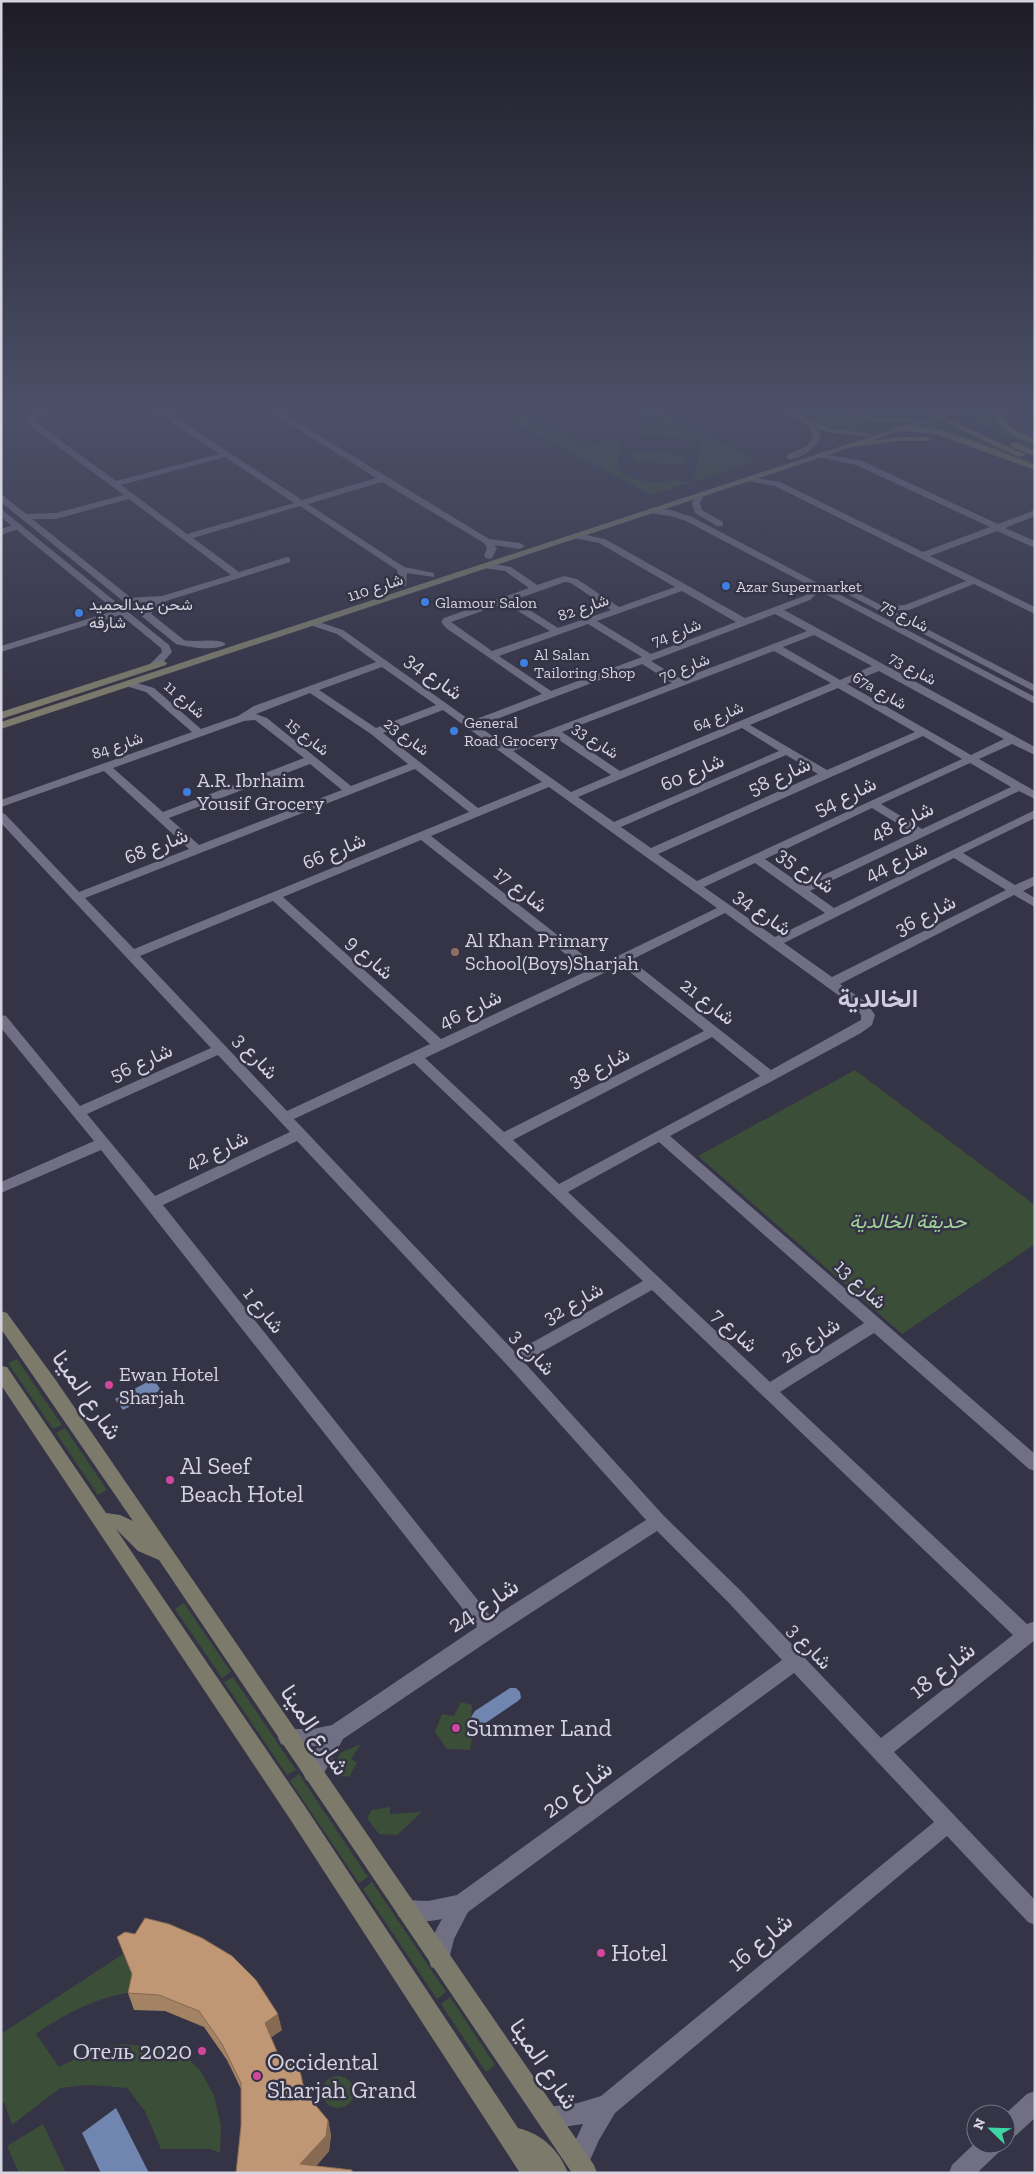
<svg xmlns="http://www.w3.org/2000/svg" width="1036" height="2174" font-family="'Zilla Slab',Vazirmatn,serif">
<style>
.green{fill:#3b4e37}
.water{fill:#7085af}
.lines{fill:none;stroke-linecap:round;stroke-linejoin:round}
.minor{fill:#716f84;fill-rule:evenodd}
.tertiary{fill:#716f84;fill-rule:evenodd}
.secondary{fill:#7c7b6b;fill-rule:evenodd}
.primary{fill:#878653;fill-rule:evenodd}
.wall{fill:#a48264}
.shaded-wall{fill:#866a51}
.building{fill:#bf9774;stroke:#866a51}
.shop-dot{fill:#3f7fe0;stroke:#353346;stroke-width:2}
.education-dot{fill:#8d6e63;stroke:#353346;stroke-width:2}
.hotel-dot{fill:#d1479c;stroke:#353346;stroke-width:2}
.labels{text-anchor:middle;stroke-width:5;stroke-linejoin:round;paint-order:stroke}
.far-poi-label{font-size:16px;fill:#d5d4e0;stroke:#353346;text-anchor:start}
.far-street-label{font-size:16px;fill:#d5d4e0;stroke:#353346}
.street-label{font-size:20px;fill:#d5d4e0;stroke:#353346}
.poi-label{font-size:20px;fill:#d5d4e0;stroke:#353346;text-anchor:start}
.park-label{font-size:20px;font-style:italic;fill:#a2d497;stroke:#353346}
.near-street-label{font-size:24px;fill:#d5d4e0;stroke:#353346}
.near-poi-label{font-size:24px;fill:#d5d4e0;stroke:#353346;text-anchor:start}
.district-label{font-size:25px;font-weight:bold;fill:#cecbe3;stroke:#353346}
</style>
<rect width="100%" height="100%" fill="#353346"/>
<g class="green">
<path d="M 634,411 L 655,411 L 757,461 L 651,495 L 510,420 L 525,416 L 574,441 L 571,442 L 581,448 L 606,441 L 611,443 L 618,441 L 622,445 L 617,466 C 626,485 663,483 680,479 L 680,481 L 694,482 L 702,439 L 689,438 L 688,440 L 664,435 L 637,435 L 642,433 L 639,431 L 663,423 Z"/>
<path d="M 809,411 L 836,411 L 870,421 L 907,423 C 876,432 830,443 809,411 Z"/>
<path d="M 850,411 L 916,411 L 927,416 C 902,422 874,419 850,411 Z"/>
<path d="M 969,411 L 992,411 C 992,430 1021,438 1035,446 L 1035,450 L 968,421 L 976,418 L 975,417 L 956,415 Z"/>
<polygon points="937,421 939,421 938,427 944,428 951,426 1035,464 1035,466 941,430 917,426"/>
<polygon points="635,452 685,455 683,465 633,462"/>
<polygon points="855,1070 1035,1205 1035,1244 902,1334 698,1156"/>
<polygon points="17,1359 62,1425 53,1429 8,1363"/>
<polygon points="65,1428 107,1490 98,1495 56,1433"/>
<polygon points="184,1603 231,1672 222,1678 175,1609"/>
<polygon points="233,1677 296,1770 287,1775 224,1682"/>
<polygon points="461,1702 472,1705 471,1717 473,1721 489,1728 489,1736 472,1737 470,1750 447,1749 435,1732 442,1714 454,1716"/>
<polygon points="361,1744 351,1759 357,1763 349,1777 342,1776 333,1768 340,1753"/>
<polygon points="299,1774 368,1877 359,1883 290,1781"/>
<polygon points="390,1807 390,1814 422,1812 397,1835 379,1834 367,1818 372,1810"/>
<polygon points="372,1882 446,1992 437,1999 363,1889"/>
<path d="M 123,1954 L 138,1991 C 100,1996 67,2012 36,2034 L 59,2067 L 98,2048 L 123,2044 L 179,2050 L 200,2070 L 214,2095 L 221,2126 L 220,2153 L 210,2149 L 161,2149 L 145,2111 L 127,2088 L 90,2085 L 60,2088 L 12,2125 L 4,2102 L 1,2104 L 1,2034 Z"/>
<polygon points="450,1997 495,2065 486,2072 441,2004"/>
<circle cx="338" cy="2092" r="16"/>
<polygon points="43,2124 66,2173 19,2173 7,2146"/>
</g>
<g class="water">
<polygon points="153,1379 161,1390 123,1410 115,1399"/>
<polygon points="510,1688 516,1688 520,1692 521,1698 518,1701 484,1724 480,1725 473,1721 471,1717 475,1711"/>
<polygon points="116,2108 149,2173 101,2173 82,2133"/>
</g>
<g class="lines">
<g class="minor">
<path d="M 38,411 L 47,411 L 37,420 L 38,424 L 116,481 L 219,454 L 156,411 L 165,411 L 302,500 L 376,478 L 270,411 L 279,411 L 489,539 L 520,543 L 525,546 L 520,549 L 494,545 L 497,548 L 492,558 L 489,559 L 486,558 L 484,556 L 487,548 L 484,543 L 382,482 L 308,504 L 404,567 L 434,573 L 434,577 L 407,573 L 406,586 L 400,586 L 397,570 L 300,506 L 193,538 L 239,572 L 287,557 L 290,558 L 290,562 L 166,601 L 155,608 L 149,617 L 143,617 L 141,615 L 151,602 L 128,603 L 123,600 L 125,598 L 162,596 L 231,575 L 129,499 L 56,519 L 23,519 L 22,517 L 26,514 L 56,513 L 124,495 L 31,427 L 29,419 ZM 225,457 L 294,503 L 187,534 L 121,485 Z"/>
<polygon points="818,453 862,461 998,524 1035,510 1035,516 1005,528 1035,541 1035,548 997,531 930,556 1035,607 1035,614 974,584 909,610 879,611 879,607 905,605 966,581 775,486 748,481 748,477 780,482 923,552 990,527 856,465 818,457"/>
<polygon points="18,523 22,526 21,528 1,535 1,529"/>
<path d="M 577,533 L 605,539 L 745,618 L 804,596 L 815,585 L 821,585 L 821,589 L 810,600 L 784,610 L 1035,747 L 1035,755 L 1012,744 L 979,759 L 1035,791 L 1035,799 L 1019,791 L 810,891 L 834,908 L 1035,810 L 1035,818 L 963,853 L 1015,885 L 1035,876 L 1035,885 L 1023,891 L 1035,898 L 1035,907 L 1014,895 L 840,984 L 866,1002 L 875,1015 L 872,1025 L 861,1033 L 670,1136 L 1035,1454 L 1035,1471 L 1029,1469 L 874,1333 L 780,1392 L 1027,1624 L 1035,1621 L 1035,1640 L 894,1752 L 1035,1900 L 1035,1925 L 1028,1922 L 947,1836 L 615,2113 L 599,2140 L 586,2169 L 578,2173 L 570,2169 L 566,2161 L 583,2124 L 549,2129 L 541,2126 L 538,2118 L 541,2110 L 549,2107 L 578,2103 L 601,2096 L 934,1822 L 794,1673 L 468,1912 L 454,1939 L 447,1967 L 439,1970 L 431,1967 C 425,1951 434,1933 442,1919 C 428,1922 412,1923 399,1917 L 396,1910 L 399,1903 L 406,1900 L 428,1901 L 457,1895 L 782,1660 L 729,1603 L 657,1531 L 497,1635 L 343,1739 L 320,1780 L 313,1782 L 306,1780 L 303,1773 L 318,1746 L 288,1747 L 281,1744 L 278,1738 L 281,1732 L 288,1729 L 313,1729 L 332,1725 L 477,1627 L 101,1150 L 1,1193 L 1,1182 L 94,1141 L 1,1028 L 1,1015 L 6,1016 L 80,1106 L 211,1048 L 1,823 L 1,813 L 5,814 L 79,892 L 189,849 L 104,771 L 1,807 L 1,800 L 192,732 L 146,692 L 126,686 L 126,682 L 130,681 L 154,688 L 201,729 L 238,716 L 254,706 L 376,662 L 337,634 L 310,625 L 308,623 L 313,620 L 343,630 L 471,721 L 542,694 L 446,628 L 441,622 L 444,618 L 529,588 L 505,571 L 484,568 L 484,564 L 487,563 L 511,567 L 537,585 L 564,576 L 577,579 L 619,607 L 675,587 L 599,543 L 574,538 L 574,534 ZM 565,582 L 571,583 L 611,610 L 558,628 L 514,600 ZM 682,591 L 736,622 L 651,654 L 597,621 ZM 505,603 L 550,631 L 492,651 L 451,622 ZM 775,614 L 807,631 L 681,679 L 651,661 ZM 588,624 L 642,657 L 551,691 L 499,656 ZM 814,635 L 872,666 L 840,680 L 783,647 ZM 774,651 L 831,683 L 620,771 L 562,732 ZM 642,664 L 672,683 L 507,746 L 478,726 ZM 382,667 L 436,705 L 376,728 L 319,690 ZM 879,671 L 1004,739 L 971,755 L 847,684 ZM 838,688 L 915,732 L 827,770 L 750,725 ZM 310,693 L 371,734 L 408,764 L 351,786 L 267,718 L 256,714 ZM 443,710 L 542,782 L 478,808 L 383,733 ZM 255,720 L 304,758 L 163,812 L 113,768 L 244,721 ZM 742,728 L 779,751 L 614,822 L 578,797 ZM 553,736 L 611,775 L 571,792 L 513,751 ZM 923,736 L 962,759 L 697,881 L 658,854 ZM 786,755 L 818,774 L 651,848 L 621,827 ZM 970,763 L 1011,787 L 922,829 L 881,804 ZM 310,764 L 342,790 L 199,845 L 169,818 ZM 415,769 L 469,812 L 134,949 L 85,898 ZM 549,787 L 717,908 L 597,966 L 431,836 ZM 872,808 L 913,833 L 802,885 L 765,859 ZM 421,840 L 587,971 L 441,1039 L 283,897 ZM 954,858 L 1006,890 L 832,977 L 784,943 ZM 755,863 L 825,913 L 775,937 L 704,887 ZM 273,901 L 430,1044 L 287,1111 L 140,956 ZM 725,913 L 856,1008 L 861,1015 L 861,1020 L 771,1070 L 631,960 ZM 621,965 L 704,1031 L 504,1132 L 425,1058 ZM 712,1037 L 760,1076 L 559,1184 L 513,1140 ZM 218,1055 L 290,1132 L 155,1196 L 87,1114 ZM 414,1063 L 643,1281 L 515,1352 L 294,1119 ZM 297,1141 L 507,1365 L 646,1520 L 492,1618 L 163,1205 ZM 659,1142 L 864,1323 L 770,1382 L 568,1192 ZM 652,1290 L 1013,1635 L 881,1738 L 741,1591 L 664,1516 L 524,1362 Z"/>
<polygon points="123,608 128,611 126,613 1,652 1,646"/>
<polygon points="1035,2091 1035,2118 1014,2137 1006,2140 1005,2114 1027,2094"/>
<polygon points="976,2142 976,2144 1002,2144 999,2152 977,2173 949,2173 952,2165"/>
</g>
<g class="tertiary">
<polygon points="697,493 704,495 700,503 702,510 723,522 723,526 717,526 695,513 692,503"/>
<path d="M 1,494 L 184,640 C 196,643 217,637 226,644 C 216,652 188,647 176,644 L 1,502 Z"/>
<polygon points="651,508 671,510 692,517 1035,697 1035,704 686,521 670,516 648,513 647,511"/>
<polygon points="1,509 169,645 172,652 158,668 150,668 150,664 162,652 161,648 1,517"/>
<polygon points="852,590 1035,685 1035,692 849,595 849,591"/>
</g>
<g class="secondary">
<path d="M 789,411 C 802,411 818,425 833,429 C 845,432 858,431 870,433 L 873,436 L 949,411 L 961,411 L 1,729 L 1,722 L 869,437 L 832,433 L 817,428 L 821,437 C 814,448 802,460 787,459 L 787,455 L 807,446 L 813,437 L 809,428 Z"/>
<polygon points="162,660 167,663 166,665 1,719 1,712"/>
<path d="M 1,1311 L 7,1313 L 55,1379 L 594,2165 L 597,2173 L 572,2173 L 159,1560 L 138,1551 L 116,1529 L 304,1805 L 518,2128 C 542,2134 559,2150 568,2173 L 520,2173 L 290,1819 L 1,1385 L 1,1366 L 7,1367 L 106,1513 L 120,1515 L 133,1521 L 1,1329 Z"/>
</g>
<g class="primary">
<polygon points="798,411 806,411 806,420 800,420"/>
<polygon points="839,411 851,411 872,417 911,418 915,420 911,422 872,421"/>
<polygon points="921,411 931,411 1026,455 1019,457"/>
<path d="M 994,411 L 1002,411 C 1004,427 1021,433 1035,439 L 1035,444 C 1018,439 996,430 994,411 Z"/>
<path d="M 894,427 C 935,420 996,451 1035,465 L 1035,470 L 938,435 C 928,432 898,432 893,429 Z"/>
<polygon points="898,437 927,437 931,439 927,441 898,441 853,447 849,445 853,443"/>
<polygon points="1011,443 1017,443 1035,451 1035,456 1011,447"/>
</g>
</g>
<polygon class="wall" points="117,1937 282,2030 271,2037 283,2066 328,2120 331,2135 329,2151 316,2166 352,2170 353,2173 236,2173 241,2126 241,2089 227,2060 204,2027 165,2011 134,2010 128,1993 132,1975"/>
<g class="shaded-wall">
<polygon points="278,2014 282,2030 269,2039 265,2023"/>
<polygon points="328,2120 331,2135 329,2151 310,2173 300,2164"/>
</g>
<polygon class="building" points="145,1918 169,1924 202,1938 232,1956 256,1980 278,2014 265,2023 283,2066 298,2062 305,2093 328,2120 326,2136 300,2164 352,2170 352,2173 236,2173 241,2126 241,2083 222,2044 199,2011 159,1995 128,1993 132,1974 117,1937 125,1932 135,1934"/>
<linearGradient id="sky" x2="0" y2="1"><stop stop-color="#1d1c26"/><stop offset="0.57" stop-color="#4b5068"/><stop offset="1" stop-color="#4b5068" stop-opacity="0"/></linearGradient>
<rect width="1036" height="715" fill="url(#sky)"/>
<g class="shop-dot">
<circle cx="726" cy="586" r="5"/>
<circle cx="425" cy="602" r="5"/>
<circle cx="79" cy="613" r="5"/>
<circle cx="524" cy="663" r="5"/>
<circle cx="454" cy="731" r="5"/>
<circle cx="187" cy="792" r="5"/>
</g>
<circle class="education-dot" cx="455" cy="952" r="5"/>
<g class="hotel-dot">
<circle cx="109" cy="1385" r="5"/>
<circle cx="170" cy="1480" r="5"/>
<circle cx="456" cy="1728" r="5"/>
<circle cx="601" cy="1953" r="5"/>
<circle cx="202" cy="2051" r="5"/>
<circle cx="257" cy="2076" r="5"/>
</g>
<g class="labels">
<g class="far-poi-label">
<text x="736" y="592">Azar Supermarket</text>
<text x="435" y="608">Glamour Salon</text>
<text x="89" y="610">شحن عبدالحميد<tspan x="89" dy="18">شارقه</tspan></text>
<text x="534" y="660">Al Salan<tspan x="534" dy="18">Tailoring Shop</tspan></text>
<text x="464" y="728">General<tspan x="464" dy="18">Road Grocery</tspan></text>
</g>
<g class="far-street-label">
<text transform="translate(375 587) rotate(-18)" y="6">شارع 110</text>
<text transform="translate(583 607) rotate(-19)" y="6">شارع 82</text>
<text transform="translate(905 615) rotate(28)" y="6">شارع 75</text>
<text transform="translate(676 632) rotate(-21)" y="6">شارع 74</text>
<text transform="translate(684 667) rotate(-21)" y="6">شارع 70</text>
<text transform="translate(913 668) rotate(29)" y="6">شارع 73</text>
<text transform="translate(880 690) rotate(30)" y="6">67a شارع</text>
<text transform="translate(185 699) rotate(41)" y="6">شارع 11</text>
<text transform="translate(718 716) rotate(-23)" y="6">شارع 64</text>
<text transform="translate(308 736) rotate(39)" y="6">شارع 15</text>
<text transform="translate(407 736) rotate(37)" y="6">شارع 23</text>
<text transform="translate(596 740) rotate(34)" y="6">شارع 33</text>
<text transform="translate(117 745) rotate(-19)" y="6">شارع 84</text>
</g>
<g class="street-label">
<text transform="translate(434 676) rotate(36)" y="7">شارع 34</text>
<text transform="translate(692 772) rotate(-23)" y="7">شارع 60</text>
<text transform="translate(779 776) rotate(-24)" y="7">شارع 58</text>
<text transform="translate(845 796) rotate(-25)" y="7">شارع 54</text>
<text transform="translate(902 821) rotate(-25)" y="7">شارع 48</text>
<text transform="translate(156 846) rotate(-21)" y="7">شارع 68</text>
<text transform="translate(334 851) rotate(-22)" y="7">شارع 66</text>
<text transform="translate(896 861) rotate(-26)" y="7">شارع 44</text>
<text transform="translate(806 870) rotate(35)" y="7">شارع 35</text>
<text transform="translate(521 889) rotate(38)" y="7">شارع 17</text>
<text transform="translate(763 912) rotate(36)" y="7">شارع 34</text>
<text transform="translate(925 915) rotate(-27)" y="7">شارع 36</text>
<text transform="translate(370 957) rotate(42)" y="7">شارع 9</text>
<text transform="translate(708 1001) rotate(38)" y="7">شارع 21</text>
<text transform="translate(470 1009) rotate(-25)" y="7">شارع 46</text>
<text transform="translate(256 1056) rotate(47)" y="7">شارع 3</text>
<text transform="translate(141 1062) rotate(-24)" y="7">شارع 56</text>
<text transform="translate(599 1067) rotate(-27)" y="7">شارع 38</text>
<text transform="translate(217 1150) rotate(-25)" y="7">شارع 42</text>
<text transform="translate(861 1284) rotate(43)" y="7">شارع 13</text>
<text transform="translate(573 1303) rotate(-29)" y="7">شارع 32</text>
<text transform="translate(264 1310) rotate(52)" y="7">شارع 1</text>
<text transform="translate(735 1330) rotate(43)" y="7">شارع 7</text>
<text transform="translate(810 1340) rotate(-33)" y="7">شارع 26</text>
<text transform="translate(533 1352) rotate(47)" y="7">شارع 3</text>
<text transform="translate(810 1646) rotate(47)" y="7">شارع 3</text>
</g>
<g class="poi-label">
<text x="197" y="787">A.R. Ibrhaim<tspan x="197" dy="23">Yousif Grocery</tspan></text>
<text x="465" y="947">Al Khan Primary<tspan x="465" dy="23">School(Boys)Sharjah</tspan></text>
<text x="119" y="1381">Ewan Hotel<tspan x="119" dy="23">Sharjah</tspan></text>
</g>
<g class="park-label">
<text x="908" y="1228">حديقة الخالدية</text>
</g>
<g class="near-street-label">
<text transform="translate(87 1395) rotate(55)" y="8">شارع المينا</text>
<text transform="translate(483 1605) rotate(-33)" y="8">شارع 24</text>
<text transform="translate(942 1670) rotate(-38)" y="8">شارع 18</text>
<text transform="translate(315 1730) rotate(56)" y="8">شارع المينا</text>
<text transform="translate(577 1789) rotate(-36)" y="8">شارع 20</text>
<text transform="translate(760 1942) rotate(-40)" y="8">شارع 16</text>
<text transform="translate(544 2064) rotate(56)" y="8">شارع المينا</text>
</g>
<g class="near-poi-label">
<text x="180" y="1474">Al Seef<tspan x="180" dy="28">Beach Hotel</tspan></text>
<text x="466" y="1736">Summer Land</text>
<text x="611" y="1961">Hotel</text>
<text x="192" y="2059" text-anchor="end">Отель 2020</text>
<text x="267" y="2070">Occidental<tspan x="267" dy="28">Sharjah Grand</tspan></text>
</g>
<g class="district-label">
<text x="878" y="1007">الخالدية</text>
</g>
</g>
<rect width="1036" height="2174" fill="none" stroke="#d5d4e0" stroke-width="5"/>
<g transform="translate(991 2129) rotate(293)"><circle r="24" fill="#353346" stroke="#757384"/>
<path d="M0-4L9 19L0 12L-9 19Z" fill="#3ed4a3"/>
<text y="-8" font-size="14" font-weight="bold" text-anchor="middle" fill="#d5d4e0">N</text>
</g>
</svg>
